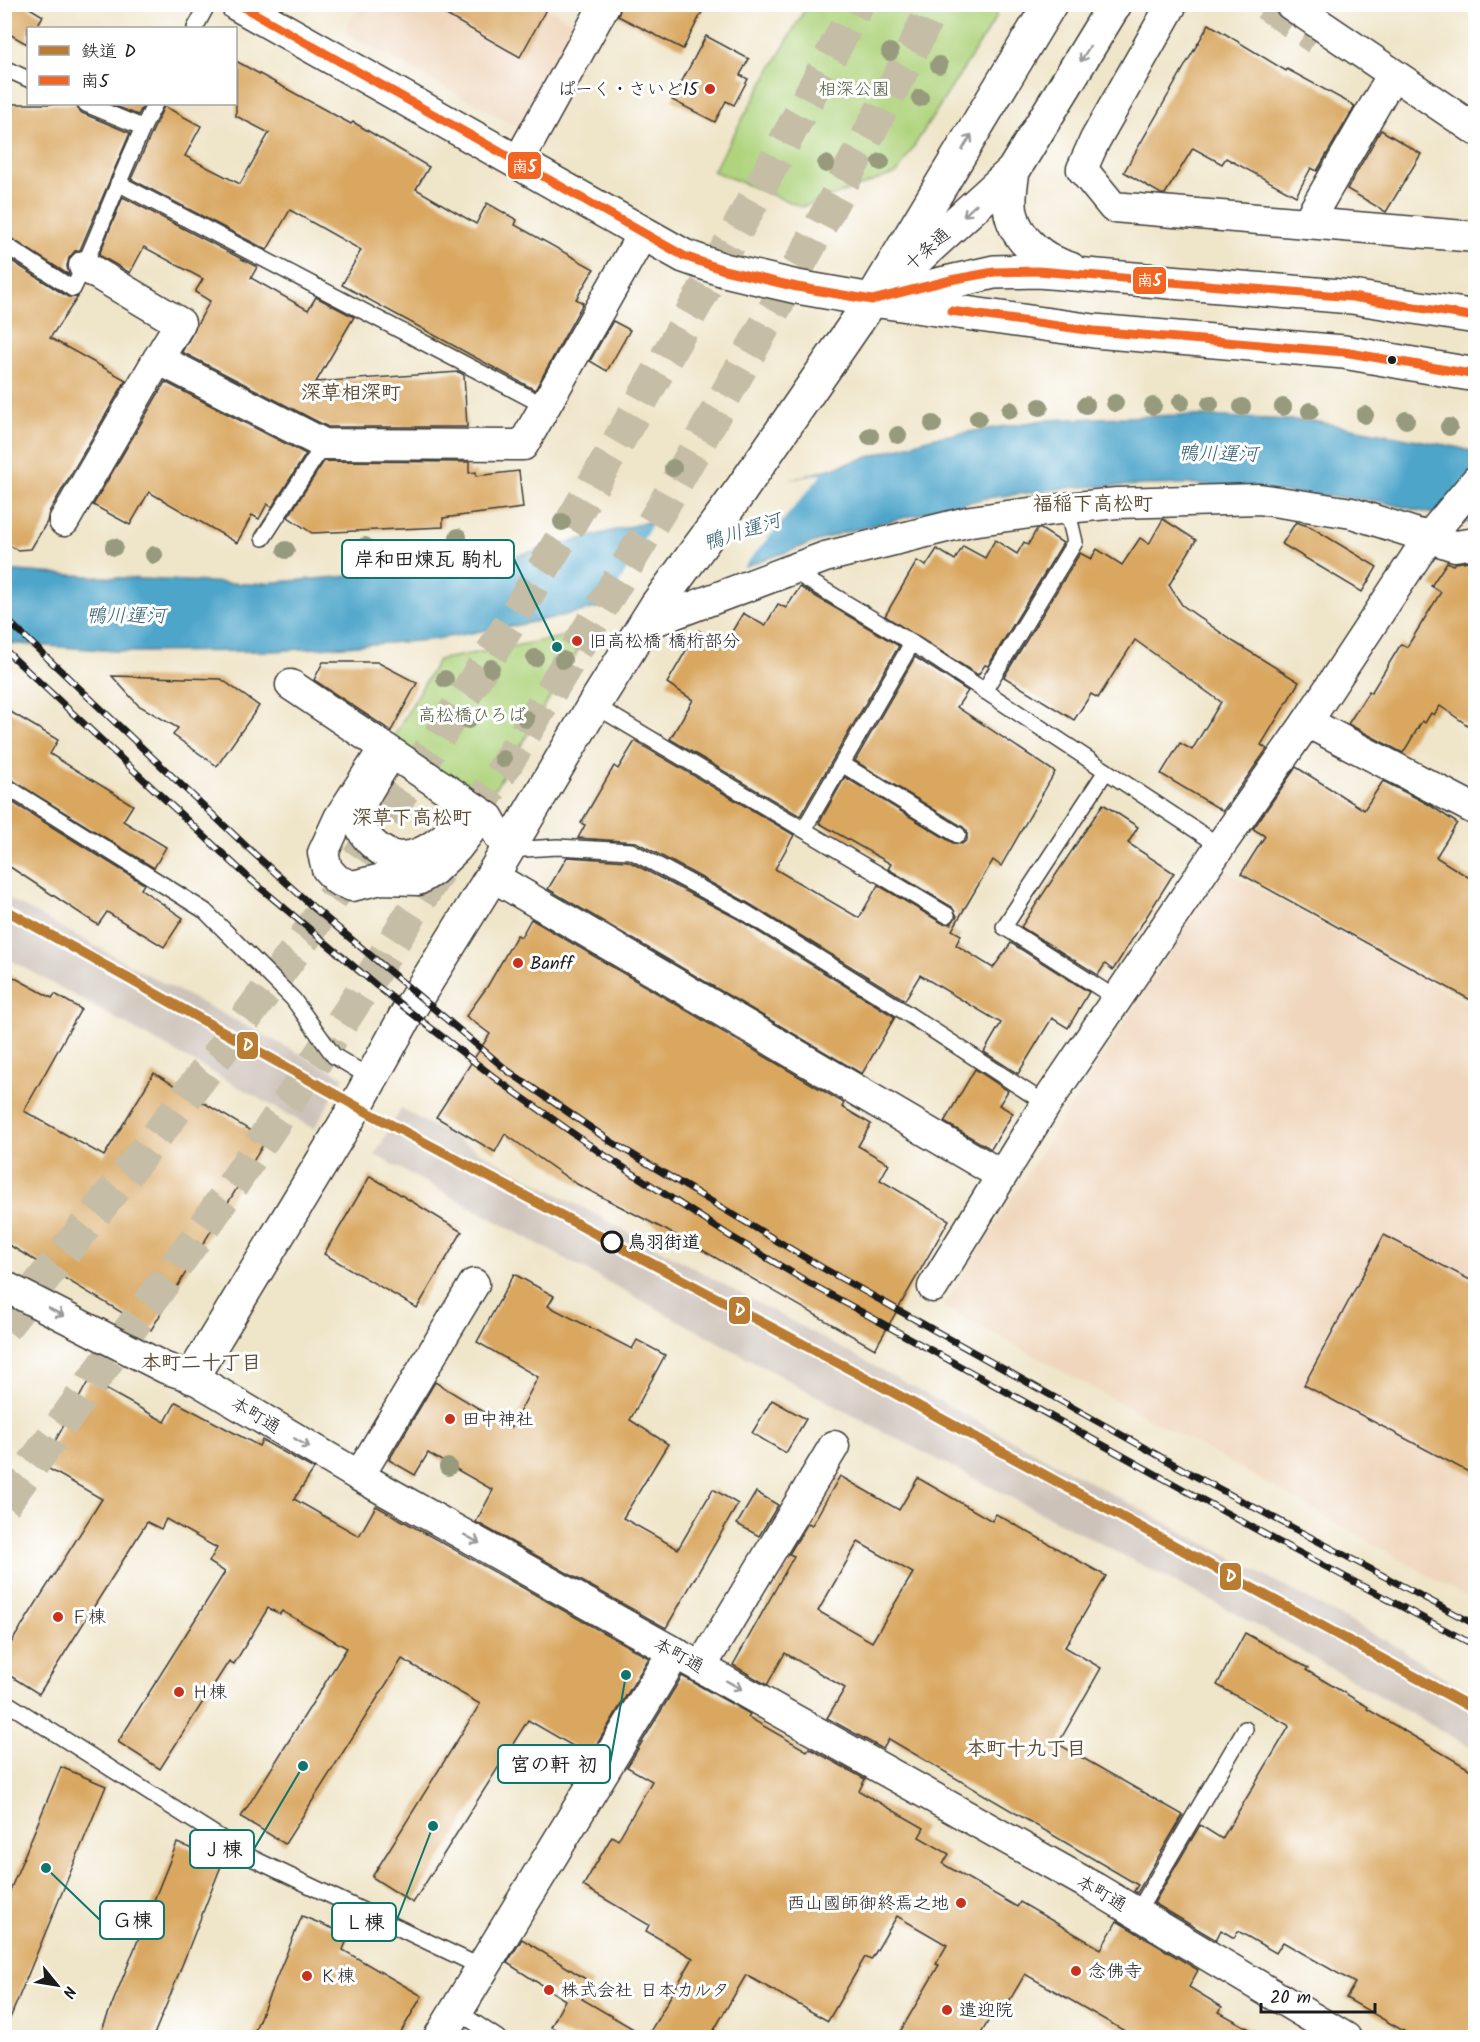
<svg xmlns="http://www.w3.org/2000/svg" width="1480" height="2042" font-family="Kalam,'Klee One',sans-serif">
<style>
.built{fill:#efd6bc}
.industrial{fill:#cdc2b9}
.green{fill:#afd47d;stroke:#66784c;stroke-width:1.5}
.water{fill:#4da5ca;stroke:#346073;stroke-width:1.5}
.pier{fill:#efe5c9}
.building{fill:#d9a761;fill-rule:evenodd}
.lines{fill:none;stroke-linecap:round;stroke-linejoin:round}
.highway-tunnel{stroke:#c5bda6;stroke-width:33;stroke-dasharray:33 16;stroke-linecap:butt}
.lane-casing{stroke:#3c3a36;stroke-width:18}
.street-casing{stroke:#3c3a36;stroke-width:33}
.secondary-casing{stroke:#3c3a36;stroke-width:36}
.lane{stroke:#fff;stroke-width:15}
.street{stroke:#fff;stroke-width:30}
.secondary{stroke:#fff;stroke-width:33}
.rail-casing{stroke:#1c1c1c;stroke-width:7}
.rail{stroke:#fff;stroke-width:4.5;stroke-dasharray:14;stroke-linecap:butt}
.bus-1-casing{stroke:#fff;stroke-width:14}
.bus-1{stroke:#f26522;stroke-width:9}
.rail-1-casing{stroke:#fff;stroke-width:15}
.rail-1{stroke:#ba7c31;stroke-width:10}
.tree{fill:#979a7d}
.oneway{stroke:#999}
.poi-dot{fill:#c8321e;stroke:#fff;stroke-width:2}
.bus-dot{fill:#1c1c1c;stroke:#fff;stroke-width:2}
.stop-dot{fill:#fff;stroke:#1c1c1c;stroke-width:3}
.labels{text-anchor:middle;stroke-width:6;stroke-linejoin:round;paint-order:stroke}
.poi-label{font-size:18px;fill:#1c1c1c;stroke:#fff;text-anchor:start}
.park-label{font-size:18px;fill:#4f5c3e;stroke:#fff}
.street-label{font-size:18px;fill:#1c1c1c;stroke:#fff}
.stop-label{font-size:18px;font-weight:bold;fill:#1c1c1c;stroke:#fff;text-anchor:start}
.neighbourhood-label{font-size:20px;font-weight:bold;fill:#5e4d34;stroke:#fff}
.water-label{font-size:20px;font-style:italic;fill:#346073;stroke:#fff}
.leader{fill:none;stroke:#0f766e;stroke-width:2}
.callout-dot{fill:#0f766e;stroke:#fff;stroke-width:2}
.callout{fill:#fff;stroke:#0f766e;stroke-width:2}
.callout-label{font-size:20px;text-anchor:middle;font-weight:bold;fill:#1c1c1c}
.line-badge{stroke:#fff;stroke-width:2}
.badge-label{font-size:16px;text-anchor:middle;font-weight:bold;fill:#fff}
</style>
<rect width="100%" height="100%" fill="#fff"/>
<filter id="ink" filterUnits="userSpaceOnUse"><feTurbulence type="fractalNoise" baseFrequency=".0167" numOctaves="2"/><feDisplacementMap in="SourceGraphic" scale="12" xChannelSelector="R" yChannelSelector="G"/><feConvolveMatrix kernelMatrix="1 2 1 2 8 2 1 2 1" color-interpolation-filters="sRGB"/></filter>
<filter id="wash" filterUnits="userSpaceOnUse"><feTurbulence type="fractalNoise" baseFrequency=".008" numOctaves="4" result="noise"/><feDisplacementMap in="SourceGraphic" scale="24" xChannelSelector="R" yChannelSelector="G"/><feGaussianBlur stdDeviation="1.35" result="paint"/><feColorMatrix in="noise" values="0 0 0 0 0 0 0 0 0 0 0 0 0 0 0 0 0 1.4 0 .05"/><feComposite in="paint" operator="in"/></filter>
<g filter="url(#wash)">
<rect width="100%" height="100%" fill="#efe5c9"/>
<g class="built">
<polygon points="360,4 541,5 581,26 523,130 344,32"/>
<polygon points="1223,869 1475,1007 1475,1602 1231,1463 943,1306"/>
</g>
<g class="industrial">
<polygon points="4,896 152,977 344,1077 314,1129 5,957"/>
<polygon points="401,1109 885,1372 1401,1649 1475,1698 1475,1750 1231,1611 863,1421 375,1155"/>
</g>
<g class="green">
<polygon points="808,4 994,5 997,16 897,173 802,207 713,171"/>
<polygon points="589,632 487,802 389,744 438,660"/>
</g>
<polygon class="water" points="1180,415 1313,421 1456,447 1475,452 1475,524 1378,501 1193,484 1074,487 986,498 841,533 746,566 615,604 524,624 430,640 274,651 131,652 5,643 4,570 101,577 252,584 475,566 694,510 931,438 1045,420"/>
<polygon class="pier" points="823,473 741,570 605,609 656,517 771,484"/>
<g id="blocks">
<g class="building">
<polygon points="4,4 23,4 43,16 36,28 28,28 27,44 4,31"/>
<polygon points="427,4 549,4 520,57"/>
<polygon points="622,4 706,4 683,49 618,16"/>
<polygon points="1209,24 1286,71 1287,69 1355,106 1317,171 1311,168 1296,196 1226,158 1222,164 1193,148 1165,194 1161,194 1124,172"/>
<polygon points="706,36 749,59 740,75 748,79 734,105 726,101 715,122 672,100"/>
<polygon points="236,61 351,124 353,122 429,167 416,189 476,224 487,203 517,220 515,225 594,269 576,299 583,303 535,390 342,285 361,250 290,210 267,250 131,179 164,106 201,126 185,156 240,184 269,133 236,116"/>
<polygon points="13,104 76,104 78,109 82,113 130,133 80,250 75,251 69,258 67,266 69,275 4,234 4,118"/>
<polygon points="110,104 144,104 138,115"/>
<polygon points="1381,130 1421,154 1386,212 1347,189"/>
<polygon points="123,197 257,267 251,278 308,310 316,297 354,317 316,382 459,372 464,375 467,427 328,427 182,352 210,301 195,292 203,279 144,247 130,273 99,255"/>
<polygon points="4,256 68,297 78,297 50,338 126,380 49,512 47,522 31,549 17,550 4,542"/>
<polygon points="613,321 630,330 607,371 590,361"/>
<polygon points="165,382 306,454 272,507 267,504 259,519 252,515 237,543 149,492 130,525 93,505"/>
<polygon points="324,461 469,462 469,473 476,472 476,476 519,471 523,508 443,518 443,527 312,533 288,517"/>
<polygon points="1163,519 1196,540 1169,585 1182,605 1234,642 1299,682 1261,745 1267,749 1223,811 1161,774 1180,743 1192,750 1221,702 1135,640 1098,698 1091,694 1074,720 1004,677 1080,553 1091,559 1097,549 1122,565 1140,538 1149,544"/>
<polygon points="1296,522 1311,527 1377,567 1362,592 1282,544"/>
<polygon points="1037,529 1041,529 1063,543 988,666 985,665 978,675 885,616 917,561 926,566 937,549 955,560 963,546 985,558 995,540 1017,554 1024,542 1028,545"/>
<polygon points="1476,560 1476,731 1440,706 1434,715 1431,713 1425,723 1422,721 1403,753 1348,724 1369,691 1371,693 1401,644 1407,647 1441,592 1431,586 1447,562 1453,565 1455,563"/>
<polygon points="800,587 899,646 800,816 670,739 693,700 667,683 698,630 724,645 743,613 765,626 778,604 786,608"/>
<polygon points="915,657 968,691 957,707 1055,772 1001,866 993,860 952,930 961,935 956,945 993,968 1011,943 1089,992 1068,1028 1052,1018 1018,1074 984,1052 1001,1023 920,975 905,1000 748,903 636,842 578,838 585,825 581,823 614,766 618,769 635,741 794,835 775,869 859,918 878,885 942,923 951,924 957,916 952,907 888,869 891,864 819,823 845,777 953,843 962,844 967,840 967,831 963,827 855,761"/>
<polygon points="323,662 377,662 417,683 391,731 314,680"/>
<polygon points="112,676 221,679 259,706 217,766 173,735 178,728 138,705"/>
<polygon points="4,708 58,740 50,754 133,805 123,821 166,847 154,868 4,775"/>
<polygon points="1296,767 1364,810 1383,781 1428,804 1457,823 1436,857 1476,882 1476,1003 1241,874 1265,836 1253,829"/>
<polygon points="4,797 144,884 141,889 183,918 164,947 107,912 98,925 4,863"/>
<polygon points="1103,804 1138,827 1128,843 1174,873 1113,970 1105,964 1098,975 1021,927"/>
<polygon points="567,857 628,861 738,919 895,1017 862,1074 548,889"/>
<polygon points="531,919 844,1103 842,1107 871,1124 858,1146 889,1164 880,1180 949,1220 875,1349 683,1239 575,1183 505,1134 495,1152 436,1117 490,1034 466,1016 487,987 517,935 521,937"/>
<polygon points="4,972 52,998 55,994 81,1009 24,1111 104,1156 154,1073 266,1140 151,1330 4,1242"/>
<polygon points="975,1069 1008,1091 999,1105 1013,1113 991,1149 944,1122"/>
<polygon points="370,1176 462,1232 417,1308 324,1254"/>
<polygon points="1384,1235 1476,1283 1476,1476 1304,1385"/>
<polygon points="514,1274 554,1296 548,1306 632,1349 637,1340 665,1355 630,1420 668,1444 623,1518 678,1549 713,1489 738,1504 666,1628 476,1522 493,1490 428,1453 415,1475 389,1460 435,1382 511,1428 538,1377 477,1342"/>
<polygon points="89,1380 165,1422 176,1402 259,1446 262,1440 314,1469 294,1499 359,1536 376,1506 649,1658 590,1756 528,1720 413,1903 372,1877 480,1704 402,1659 285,1844 241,1817 347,1648 282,1611 280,1614 268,1608 234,1664 229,1661 160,1769 118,1742 225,1572 209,1562 217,1548 166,1519 161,1529 147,1522 39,1694 4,1672 4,1654 102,1499 42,1465"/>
<polygon points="772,1400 806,1419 786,1453 752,1433"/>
<path d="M 840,1476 L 899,1510 L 918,1478 L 992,1521 L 996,1514 L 1106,1576 L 1065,1647 L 1101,1668 L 1058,1744 L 1183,1815 L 1137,1893 L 1134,1891 L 1138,1885 L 889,1739 L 883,1749 L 827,1718 L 845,1688 L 785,1653 L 767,1685 L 733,1665 L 794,1556 L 789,1554 L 808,1523 L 812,1525 ZM 858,1542 L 913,1573 L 872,1642 L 818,1611 Z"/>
<polygon points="756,1492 778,1505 759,1536 737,1524"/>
<polygon points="1245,1633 1308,1668 1306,1670 1368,1707 1367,1709 1476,1773 1476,2037 1414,2037 1346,1998 1355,1983 1283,1942 1276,1953 1238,1931 1234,1938 1221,1930 1216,1940 1154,1903 1200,1825 1222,1839 1289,1727 1288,1725 1217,1685"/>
<polygon points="682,1676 750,1714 748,1717 807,1751 809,1748 865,1779 859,1791 924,1828 919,1837 949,1854 943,1864 1017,1907 1020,1902 1101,1949 1117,1921 1198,1970 1189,1987 1222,2007 1219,2012 1264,2037 1135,2037 1025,1974 1007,2005 1000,2001 979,2037 897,2037 939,1965 936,1964 947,1945 897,1916 871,1960 865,1957 828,2021 746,1975 710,2037 569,2037 551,2027 565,2000 507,1963 522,1939 592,1983 582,1999 647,2037 693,1958 646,1931 649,1925 583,1886 612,1836 618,1840 652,1781 627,1767"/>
<polygon points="61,1767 106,1786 4,2033 4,1905"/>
<polygon points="177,1843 223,1861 170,1996 153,2037 99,2037"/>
<polygon points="302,1916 349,1935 343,1950 422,1996 398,2037 252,2037"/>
</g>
</g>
</g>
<g filter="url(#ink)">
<use href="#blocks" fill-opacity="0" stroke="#3c3a36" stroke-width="1.5"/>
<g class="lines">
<g class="highway-tunnel">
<polyline points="1266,4 1317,39"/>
<path d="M 4,1328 C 103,1204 202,1080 295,951 C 323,913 348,872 375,833 C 554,567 709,287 858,4"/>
<polyline points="4,1504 209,1220 350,1010 507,763 663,506 807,251 906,63 934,4"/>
</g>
<defs>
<g id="lane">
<polyline points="195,28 208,4"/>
<polyline points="4,68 28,79"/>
<polyline points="86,104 142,127"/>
<polyline points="118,183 545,406"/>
<path d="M 4,244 L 73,289 C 103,229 123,163 155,104"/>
<polyline points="263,538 324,444"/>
<polyline points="791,570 912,643 1220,846"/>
<polyline points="984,691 1075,542 1067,508"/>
<polyline points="594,705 947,915"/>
<polyline points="842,764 958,835"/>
<polyline points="1106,771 1004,927 1117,999"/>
<polyline points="4,785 205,911 293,999 334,1056 371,1078"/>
<polyline points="804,829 912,643"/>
<polyline points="509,850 557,847 631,851 743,911 894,1005 1046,1104"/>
<polyline points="4,1701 254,1859 483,1968"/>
<polyline points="1137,1913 1245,1729"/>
<polyline points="457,2011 498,2038"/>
</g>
<g id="street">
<polyline points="1172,4 1095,140 1082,169 1113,207 1476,237"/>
<polyline points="1290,4 1476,130"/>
<polyline points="518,162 605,4"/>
<polyline points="1307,223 1393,74"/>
<polyline points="84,266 180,323 158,359 324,444 523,445 643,233"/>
<polyline points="64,521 158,359"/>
<polyline points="644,625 825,557 971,521 1067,508 1117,503 1259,499 1352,513 1455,546 1476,543"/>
<polyline points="291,685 489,818 507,850"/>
<polyline points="1307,722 1476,810"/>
<path d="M 378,758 L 386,762 C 378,775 359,801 358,815 C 358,826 365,836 372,843 C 404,874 435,846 460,824 L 470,831 L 457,848 L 433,871 L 418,880 L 382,879 L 352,886 L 337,880 L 327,869 L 323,853 L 339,818 Z"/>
<polyline points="492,876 1001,1175"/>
<polyline points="4,1286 165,1368 192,1377 359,1476 1095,1888 1346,2038"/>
<polyline points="933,1287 1046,1104 1220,846 1307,722 1429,537 1476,481"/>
<polyline points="359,1476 474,1284"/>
<polyline points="701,1667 834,1446"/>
</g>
<g id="secondary">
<polyline points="237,4 684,256 724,270 797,287 872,300 1094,331 1344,352 1476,375"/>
<path d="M 1013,171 C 1011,185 1008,199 1011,213 C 1017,241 1044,261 1070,269"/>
<polyline points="900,274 1013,171 1115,4"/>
<polyline points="888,296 994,272 1038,271 1352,297 1476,317"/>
<polyline points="192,1377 356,1106 409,1010 492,876 594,705 656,606 741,490 872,300 1050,4"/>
<polyline points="440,2038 674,1653"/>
</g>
</defs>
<use href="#lane" class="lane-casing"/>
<use href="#street" class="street-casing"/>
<use href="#secondary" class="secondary-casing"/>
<use href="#lane" class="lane"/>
<use href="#street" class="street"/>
<use href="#secondary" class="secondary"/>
<defs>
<g id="rail">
<polyline points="4,617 248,848 313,907 508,1071 610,1141 821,1267 1195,1476 1476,1625"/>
<polyline points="4,649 250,879 377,986 499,1081 601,1153 730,1236 811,1284 1279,1542 1476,1646"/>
</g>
</defs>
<use href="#rail" class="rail-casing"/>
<use href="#rail" class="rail"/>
<defs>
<g id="bus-1">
<polyline points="238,4 684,256 724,270 797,287 872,300 950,280 994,272 1038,271 1352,297 1476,317"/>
<polyline points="951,311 1094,331 1344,352 1476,375"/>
</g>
</defs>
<use href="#bus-1" class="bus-1-casing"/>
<use href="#bus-1" class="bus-1"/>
<defs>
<polyline id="rail-1" points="4,909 356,1106 874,1382 1476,1710"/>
</defs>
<use href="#rail-1" class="rail-1-casing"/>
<use href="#rail-1" class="rail-1"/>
</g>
<g class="tree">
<circle cx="890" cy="52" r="9"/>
<circle cx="939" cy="65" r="9"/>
<circle cx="920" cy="98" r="9"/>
<circle cx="881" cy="162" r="9"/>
<circle cx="826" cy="164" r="9"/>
<circle cx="1181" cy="402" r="9"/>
<circle cx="1115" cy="403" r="9"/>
<circle cx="1210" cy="404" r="9"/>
<circle cx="1086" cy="405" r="9"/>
<circle cx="1153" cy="406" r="9"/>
<circle cx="1040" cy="407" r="9"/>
<circle cx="1242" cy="407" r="9"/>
<circle cx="1283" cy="407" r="9"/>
<circle cx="1010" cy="410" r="9"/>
<circle cx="1310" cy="411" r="9"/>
<circle cx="1365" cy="415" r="9"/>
<circle cx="978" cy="418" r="9"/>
<circle cx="1406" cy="420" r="9"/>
<circle cx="933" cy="424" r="9"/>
<circle cx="1449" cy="427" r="9"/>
<circle cx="898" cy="435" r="9"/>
<circle cx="870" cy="436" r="9"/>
<circle cx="673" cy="468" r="9"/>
<circle cx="562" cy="522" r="9"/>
<circle cx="458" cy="537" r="9"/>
<circle cx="365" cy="546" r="9"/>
<circle cx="114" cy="547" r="9"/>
<circle cx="286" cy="550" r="9"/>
<circle cx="154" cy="555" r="9"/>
<circle cx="535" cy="658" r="9"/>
<circle cx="563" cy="660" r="9"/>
<circle cx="491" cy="668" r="9"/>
<circle cx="445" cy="679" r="9"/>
<circle cx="526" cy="719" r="9"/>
<circle cx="468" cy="720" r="9"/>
<circle cx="503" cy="759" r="9"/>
<circle cx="448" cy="1467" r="9"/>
</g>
<defs><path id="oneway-shaft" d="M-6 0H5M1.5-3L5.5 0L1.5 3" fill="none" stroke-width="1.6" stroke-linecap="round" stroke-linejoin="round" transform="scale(1.5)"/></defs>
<g class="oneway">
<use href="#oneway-shaft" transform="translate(1085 54) rotate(121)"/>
<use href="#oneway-shaft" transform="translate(967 142) rotate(-59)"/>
<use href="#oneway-shaft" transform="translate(970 210) rotate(138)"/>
<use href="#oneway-shaft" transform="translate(56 1312) rotate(27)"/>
<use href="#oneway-shaft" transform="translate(302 1443) rotate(31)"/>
<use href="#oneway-shaft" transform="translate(472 1539) rotate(29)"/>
<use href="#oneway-shaft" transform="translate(734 1685) rotate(29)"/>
</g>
</g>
<g class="poi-dot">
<circle cx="710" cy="89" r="6"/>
<circle cx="577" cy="641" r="6"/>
<circle cx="518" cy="963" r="6"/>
<circle cx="450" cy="1419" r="6"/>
<circle cx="58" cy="1617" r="6"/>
<circle cx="179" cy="1692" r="6"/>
<circle cx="961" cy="1903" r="6"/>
<circle cx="1076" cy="1971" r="6"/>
<circle cx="307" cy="1976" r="6"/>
<circle cx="549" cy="1990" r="6"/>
<circle cx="947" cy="2010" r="6"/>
</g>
<circle class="bus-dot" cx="1392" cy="360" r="5"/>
<circle class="stop-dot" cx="612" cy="1242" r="10"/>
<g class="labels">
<g class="poi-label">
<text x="698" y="95" text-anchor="end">ぱーく・さいど15</text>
<text x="589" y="647">旧高松橋 橋桁部分</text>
<text x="530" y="969">Banff</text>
<text x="462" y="1425">田中神社</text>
<text x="70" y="1623">Ｆ棟</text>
<text x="191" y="1698">Ｈ棟</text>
<text x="949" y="1909" text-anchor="end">西山國師御終焉之地</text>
<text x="1088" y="1977">念佛寺</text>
<text x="319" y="1982">Ｋ棟</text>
<text x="561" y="1996">株式会社 日本カルタ</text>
<text x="959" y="2016">遣迎院</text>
</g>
<g class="park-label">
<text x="854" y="95">相深公園</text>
<text x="472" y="721">高松橋ひろば</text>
</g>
<g class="street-label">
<text transform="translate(927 249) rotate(-42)" y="6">十条通</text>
<text transform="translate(256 1415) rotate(31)" y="6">本町通</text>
<text transform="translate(679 1655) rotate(29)" y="6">本町通</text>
<text transform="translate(1102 1893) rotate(30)" y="6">本町通</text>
</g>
<g class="stop-label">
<text x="628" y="1248">鳥羽街道</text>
</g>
<g class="neighbourhood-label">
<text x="351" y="399">深草相深町</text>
<text x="1093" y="510">福稲下高松町</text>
<text x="412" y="824">深草下高松町</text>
<text x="201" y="1369">本町二十丁目</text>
<text x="1026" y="1755">本町十九丁目</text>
</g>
<g class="water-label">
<text transform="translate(1218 453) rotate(1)" y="7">鴨川運河</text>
<text transform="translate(742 531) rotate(-18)" y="7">鴨川運河</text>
<text x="126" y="622">鴨川運河</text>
</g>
</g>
<path class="leader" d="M557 647L514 559M626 1675L610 1764M303 1766L254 1849M46 1868L100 1920M433 1826L396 1922"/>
<g class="callout-dot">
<circle cx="557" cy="647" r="6"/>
<circle cx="626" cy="1675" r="6"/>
<circle cx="303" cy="1766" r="6"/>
<circle cx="46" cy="1868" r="6"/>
<circle cx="433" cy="1826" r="6"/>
</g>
<g class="callout">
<rect x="342" y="540" width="172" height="38" rx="6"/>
<rect x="498" y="1745" width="112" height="38" rx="6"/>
<rect x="190" y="1830" width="64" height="38" rx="6"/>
<rect x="100" y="1901" width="64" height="38" rx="6"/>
<rect x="332" y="1903" width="64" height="38" rx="6"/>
</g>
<g class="callout-label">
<text x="428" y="566">岸和田煉瓦 駒札</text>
<text x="554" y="1771">宮の軒 初</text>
<text x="222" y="1856">Ｊ棟</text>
<text x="132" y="1927">Ｇ棟</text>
<text x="364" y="1929">Ｌ棟</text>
</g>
<g class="line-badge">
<rect x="507" y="151" width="35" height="29" rx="6" fill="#f26522"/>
<rect x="1132" y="266" width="35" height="29" rx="6" fill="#f26522"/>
<rect x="236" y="1031" width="23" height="29" rx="6" fill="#ba7c31"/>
<rect x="728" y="1296" width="23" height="29" rx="6" fill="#ba7c31"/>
<rect x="1219" y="1562" width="23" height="29" rx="6" fill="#ba7c31"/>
</g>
<g class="badge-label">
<text x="524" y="172">南5</text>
<text x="1149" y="286">南5</text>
<text x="248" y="1051">D</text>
<text x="740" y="1316">D</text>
<text x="1231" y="1582">D</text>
</g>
<rect width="1480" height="2042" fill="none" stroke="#fff" stroke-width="24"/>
<rect x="27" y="27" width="210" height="78" fill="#ffffff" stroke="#a4a4a4" stroke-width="1.5"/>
<rect x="39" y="46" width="30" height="9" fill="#ba7c31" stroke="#a4a4a4" stroke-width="1.5"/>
<text x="81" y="57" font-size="18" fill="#1c1c1c">鉄道 D</text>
<rect x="39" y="76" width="30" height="9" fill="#f26522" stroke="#a4a4a4" stroke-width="1.5"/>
<text x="81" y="87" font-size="18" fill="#1c1c1c">南5</text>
<g transform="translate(57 1985) rotate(120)" stroke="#ffffff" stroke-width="4.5" paint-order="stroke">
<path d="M0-4.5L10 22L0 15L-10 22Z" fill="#1c1c1c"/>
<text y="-9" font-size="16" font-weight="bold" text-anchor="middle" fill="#1c1c1c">N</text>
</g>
<path d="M1261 2003v9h114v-9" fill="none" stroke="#1c1c1c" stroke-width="3"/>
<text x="1270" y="2003" font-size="18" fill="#1c1c1c" stroke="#ffffff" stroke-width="4.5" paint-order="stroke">20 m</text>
</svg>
